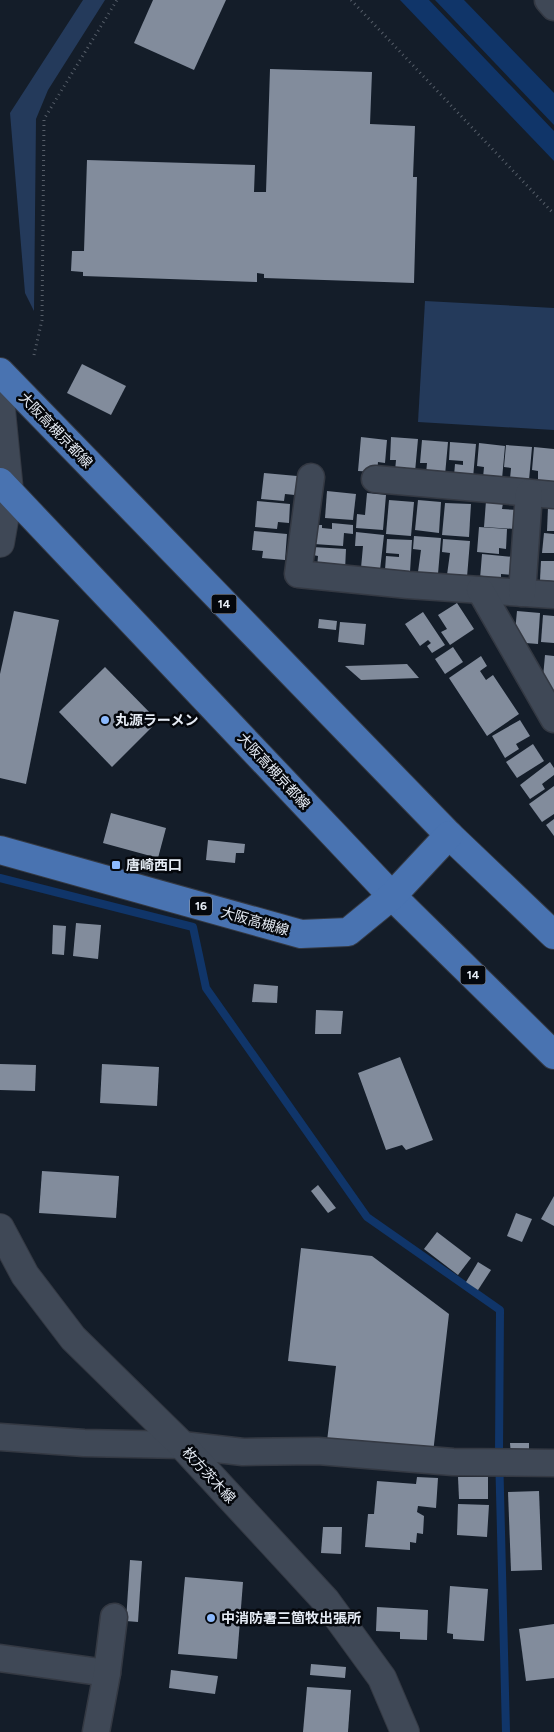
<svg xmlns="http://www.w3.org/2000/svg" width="554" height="1732" font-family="Figtree,'Noto Sans JP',sans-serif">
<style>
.green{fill:#243a5b}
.water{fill:#103569}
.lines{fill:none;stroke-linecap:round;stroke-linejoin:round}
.stream{stroke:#103569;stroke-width:8}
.building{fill:#828c9c}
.minor-casing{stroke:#343943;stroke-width:29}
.secondary-casing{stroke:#343943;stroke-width:30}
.primary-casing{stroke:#343943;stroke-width:30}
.path{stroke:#565e69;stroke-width:3;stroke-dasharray:1 4;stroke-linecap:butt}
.minor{stroke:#3f4856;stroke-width:26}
.secondary{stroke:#3f4856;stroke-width:28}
.primary{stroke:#4973b1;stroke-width:28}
.poi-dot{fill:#8cb9fc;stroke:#04070c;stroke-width:2}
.labels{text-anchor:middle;stroke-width:5;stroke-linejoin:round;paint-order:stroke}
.shield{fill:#04070c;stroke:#a2a7ae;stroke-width:1}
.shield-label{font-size:12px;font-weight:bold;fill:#e5ebf4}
.street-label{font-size:14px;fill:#e5ebf4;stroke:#04070c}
.poi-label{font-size:14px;font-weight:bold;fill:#e5ebf4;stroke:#04070c;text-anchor:start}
</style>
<rect width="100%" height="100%" fill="#141d29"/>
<g class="green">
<polygon points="83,0 105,0 48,90 36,119 34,311 25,293 10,113"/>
<polygon points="425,301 554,308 554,430 418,422"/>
</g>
<g class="water">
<polygon points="400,0 429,0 554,131 554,161"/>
<polygon points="435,0 464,0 554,93 554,125"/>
</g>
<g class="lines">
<polyline class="stream" points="0,878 193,927 206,988 367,1217 500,1310 499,1452 506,1732"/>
</g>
<g class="building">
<polygon points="153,0 226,0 194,70 134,43"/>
<polygon points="270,69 372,72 370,124 415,126 413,177 417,177 414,283 264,278 264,274 257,273 257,282 83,276 83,272 71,271 72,251 84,251 87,160 255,165 254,192 266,192"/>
<polygon points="82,364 126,386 111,415 67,393"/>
<polygon points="361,437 387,440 385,463 378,462 377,472 358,471"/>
<polygon points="391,437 418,439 415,472 395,471 396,460 390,460"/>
<polygon points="422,440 448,442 445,475 426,474 427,463 420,463"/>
<polygon points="450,442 476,444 473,478 454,476 455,464 463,465 463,461 449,460"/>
<polygon points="479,443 505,446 502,479 483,478 484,467 477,466"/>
<polygon points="506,445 532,447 529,480 510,479 511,468 504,467"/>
<polygon points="534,447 554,449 554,482 538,481 538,471 532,470"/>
<polygon points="264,473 297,476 295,495 285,494 284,501 261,499"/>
<polygon points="327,491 356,494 353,520 325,518"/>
<polygon points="367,493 386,495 383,530 356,528 357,514 365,515"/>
<polygon points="389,500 414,502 411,536 386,534"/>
<polygon points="418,500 441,502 439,533 415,530"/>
<polygon points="257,501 290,504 289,523 278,522 277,529 255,527"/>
<polygon points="486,501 503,503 502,509 518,510 516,529 484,527"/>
<polygon points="445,503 471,504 469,537 442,535"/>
<polygon points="548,507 554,507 554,531 547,531"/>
<polygon points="332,523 353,525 353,534 344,533 343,546 314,544 315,525 322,525 322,528 332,529"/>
<polygon points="479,527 507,529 506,549 499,548 499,554 477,552"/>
<polygon points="254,531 287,534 285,560 262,558 263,551 252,550"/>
<polygon points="356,532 384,535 380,570 361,568 363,546 355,546"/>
<polygon points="544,533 554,534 554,553 542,553"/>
<polygon points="414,536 441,538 438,574 418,572 421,550 413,549"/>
<polygon points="387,539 412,540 410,572 385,570 386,556 399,557 399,554 386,553"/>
<polygon points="443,539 470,541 467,577 447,575 450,553 442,552"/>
<polygon points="313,547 346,549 345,570 317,568 318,556 313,555"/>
<polygon points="482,554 514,557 513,575 501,574 501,581 480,579"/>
<polygon points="541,561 554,561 554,581 540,580"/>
<polygon points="457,603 474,629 450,645 441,632 447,629 438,615"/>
<polygon points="14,611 59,620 26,784 0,778 0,674"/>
<polygon points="517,611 540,613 538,644 514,642"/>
<polygon points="423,612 445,645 432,653 427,646 431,643 428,640 420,646 405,624"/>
<polygon points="543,615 554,616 554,643 541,642"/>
<polygon points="319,619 337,621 336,630 318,628"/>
<polygon points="340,622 366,624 364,645 338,642"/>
<polygon points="453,647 463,662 445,674 435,659"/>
<polygon points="545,655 554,656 554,690 542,689"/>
<polygon points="481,656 487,666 480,671 486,680 493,675 519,714 487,736 449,678"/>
<polygon points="407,664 419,678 361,680 345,666"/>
<polygon points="105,667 158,721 112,767 59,712"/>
<polygon points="520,720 530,736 516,744 519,749 505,758 492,736"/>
<polygon points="533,744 544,761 517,778 506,762"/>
<polygon points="550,762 554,768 554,775 542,784 545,789 530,799 520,785"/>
<polygon points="554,786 554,814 542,822 529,804"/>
<polygon points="111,813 166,828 158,858 103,843"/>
<polygon points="554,819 554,836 546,825"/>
<polygon points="208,840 245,844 244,853 236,853 235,863 206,860"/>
<polygon points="76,923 101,925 98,959 73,956"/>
<polygon points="53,925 66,926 64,955 52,954"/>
<polygon points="254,984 278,986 277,1003 252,1002"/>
<polygon points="316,1010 343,1011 341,1034 315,1034"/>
<polygon points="400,1057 433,1140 406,1150 402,1145 386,1150 358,1073"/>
<polygon points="0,1064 36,1065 35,1091 0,1090"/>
<polygon points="102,1064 159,1067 157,1106 100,1103"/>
<polygon points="42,1171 119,1176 116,1218 39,1213"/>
<polygon points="318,1185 336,1208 328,1213 311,1191"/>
<polygon points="554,1196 554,1226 541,1219"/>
<polygon points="516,1213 532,1219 522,1242 507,1236"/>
<polygon points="437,1232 471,1258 458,1275 424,1249"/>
<polygon points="301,1248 372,1256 449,1314 433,1453 327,1441 336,1366 288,1361"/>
<polygon points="478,1262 491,1270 478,1290 466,1282"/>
<polygon points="510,1443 529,1443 529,1456 511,1456"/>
<polygon points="417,1477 438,1478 436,1508 418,1506 417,1512 424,1516 423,1534 417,1533 416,1543 410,1542 410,1550 365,1547 368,1514 374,1514 377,1481 416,1484"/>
<polygon points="458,1477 488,1477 488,1499 459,1499"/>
<polygon points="539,1491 542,1570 511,1571 508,1492"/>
<polygon points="458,1504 489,1505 487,1537 457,1535"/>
<polygon points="323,1527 342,1527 341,1554 321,1553"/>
<polygon points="130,1560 142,1561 138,1622 126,1621"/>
<polygon points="185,1577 243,1582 237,1659 178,1654"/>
<polygon points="450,1586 488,1589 484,1641 453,1639 453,1634 447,1633"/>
<polygon points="377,1607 428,1610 427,1640 400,1639 400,1632 376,1631"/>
<polygon points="554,1624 554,1678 526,1681 519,1629"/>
<polygon points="311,1664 346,1667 345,1678 310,1675"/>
<polygon points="171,1670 218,1676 215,1694 169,1688"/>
<polygon points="307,1687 351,1690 348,1732 303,1732"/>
</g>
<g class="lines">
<defs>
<g id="minor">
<polyline points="548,0 554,7"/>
<polyline points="311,477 298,574 408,585 554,595"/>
<polyline points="375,479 554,495"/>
<polyline points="480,590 554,719"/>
<polyline points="522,593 529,493"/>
<polyline points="0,1437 84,1443 182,1445 243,1452 318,1451 453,1462 554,1463"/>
<polyline points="0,1658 107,1673"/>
<polyline points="96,1732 107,1673 114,1617"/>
</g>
<g id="secondary">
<polyline points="0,400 9,491 0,543"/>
<polyline points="0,1228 25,1275 73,1338 182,1445 326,1601 382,1678 405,1732"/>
</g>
<g id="primary">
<polyline points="0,372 449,835 554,935"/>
<polyline points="0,482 392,896 554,1055"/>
<polyline points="0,850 301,934 348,932 392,896 449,835"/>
</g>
</defs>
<use href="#minor" class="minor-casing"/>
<use href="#secondary" class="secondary-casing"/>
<use href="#primary" class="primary-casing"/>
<g class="path">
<polyline points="351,0 554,214"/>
<polyline points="34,355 42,320 44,119 117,0"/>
</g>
<use href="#minor" class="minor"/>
<use href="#secondary" class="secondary"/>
<use href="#primary" class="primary"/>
</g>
<g class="poi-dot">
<circle cx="105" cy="720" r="5"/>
<rect x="111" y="860" width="10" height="10" rx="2.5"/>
<circle cx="211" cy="1618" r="5"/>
</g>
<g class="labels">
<g class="shield">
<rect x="211.5" y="594.5" width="25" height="19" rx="4"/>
<rect x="190" y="896.5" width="22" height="19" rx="4"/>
<rect x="460.5" y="965.5" width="25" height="19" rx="4"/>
</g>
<g class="shield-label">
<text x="224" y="608">14</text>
<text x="201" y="910">16</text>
<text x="473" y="979">14</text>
</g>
<g class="street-label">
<text transform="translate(56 430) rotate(46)" y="5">大阪高槻京都線</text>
<text transform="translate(274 771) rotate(47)" y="5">大阪高槻京都線</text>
<text transform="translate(255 921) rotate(16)" y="5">大阪高槻線</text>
<text transform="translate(209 1475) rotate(47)" y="5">枚方茨木線</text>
</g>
<g class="poi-label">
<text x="115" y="725">丸源ラーメン</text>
<text x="126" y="870">唐崎西口</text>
<text x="221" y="1623">中消防署三箇牧出張所</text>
</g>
</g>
</svg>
